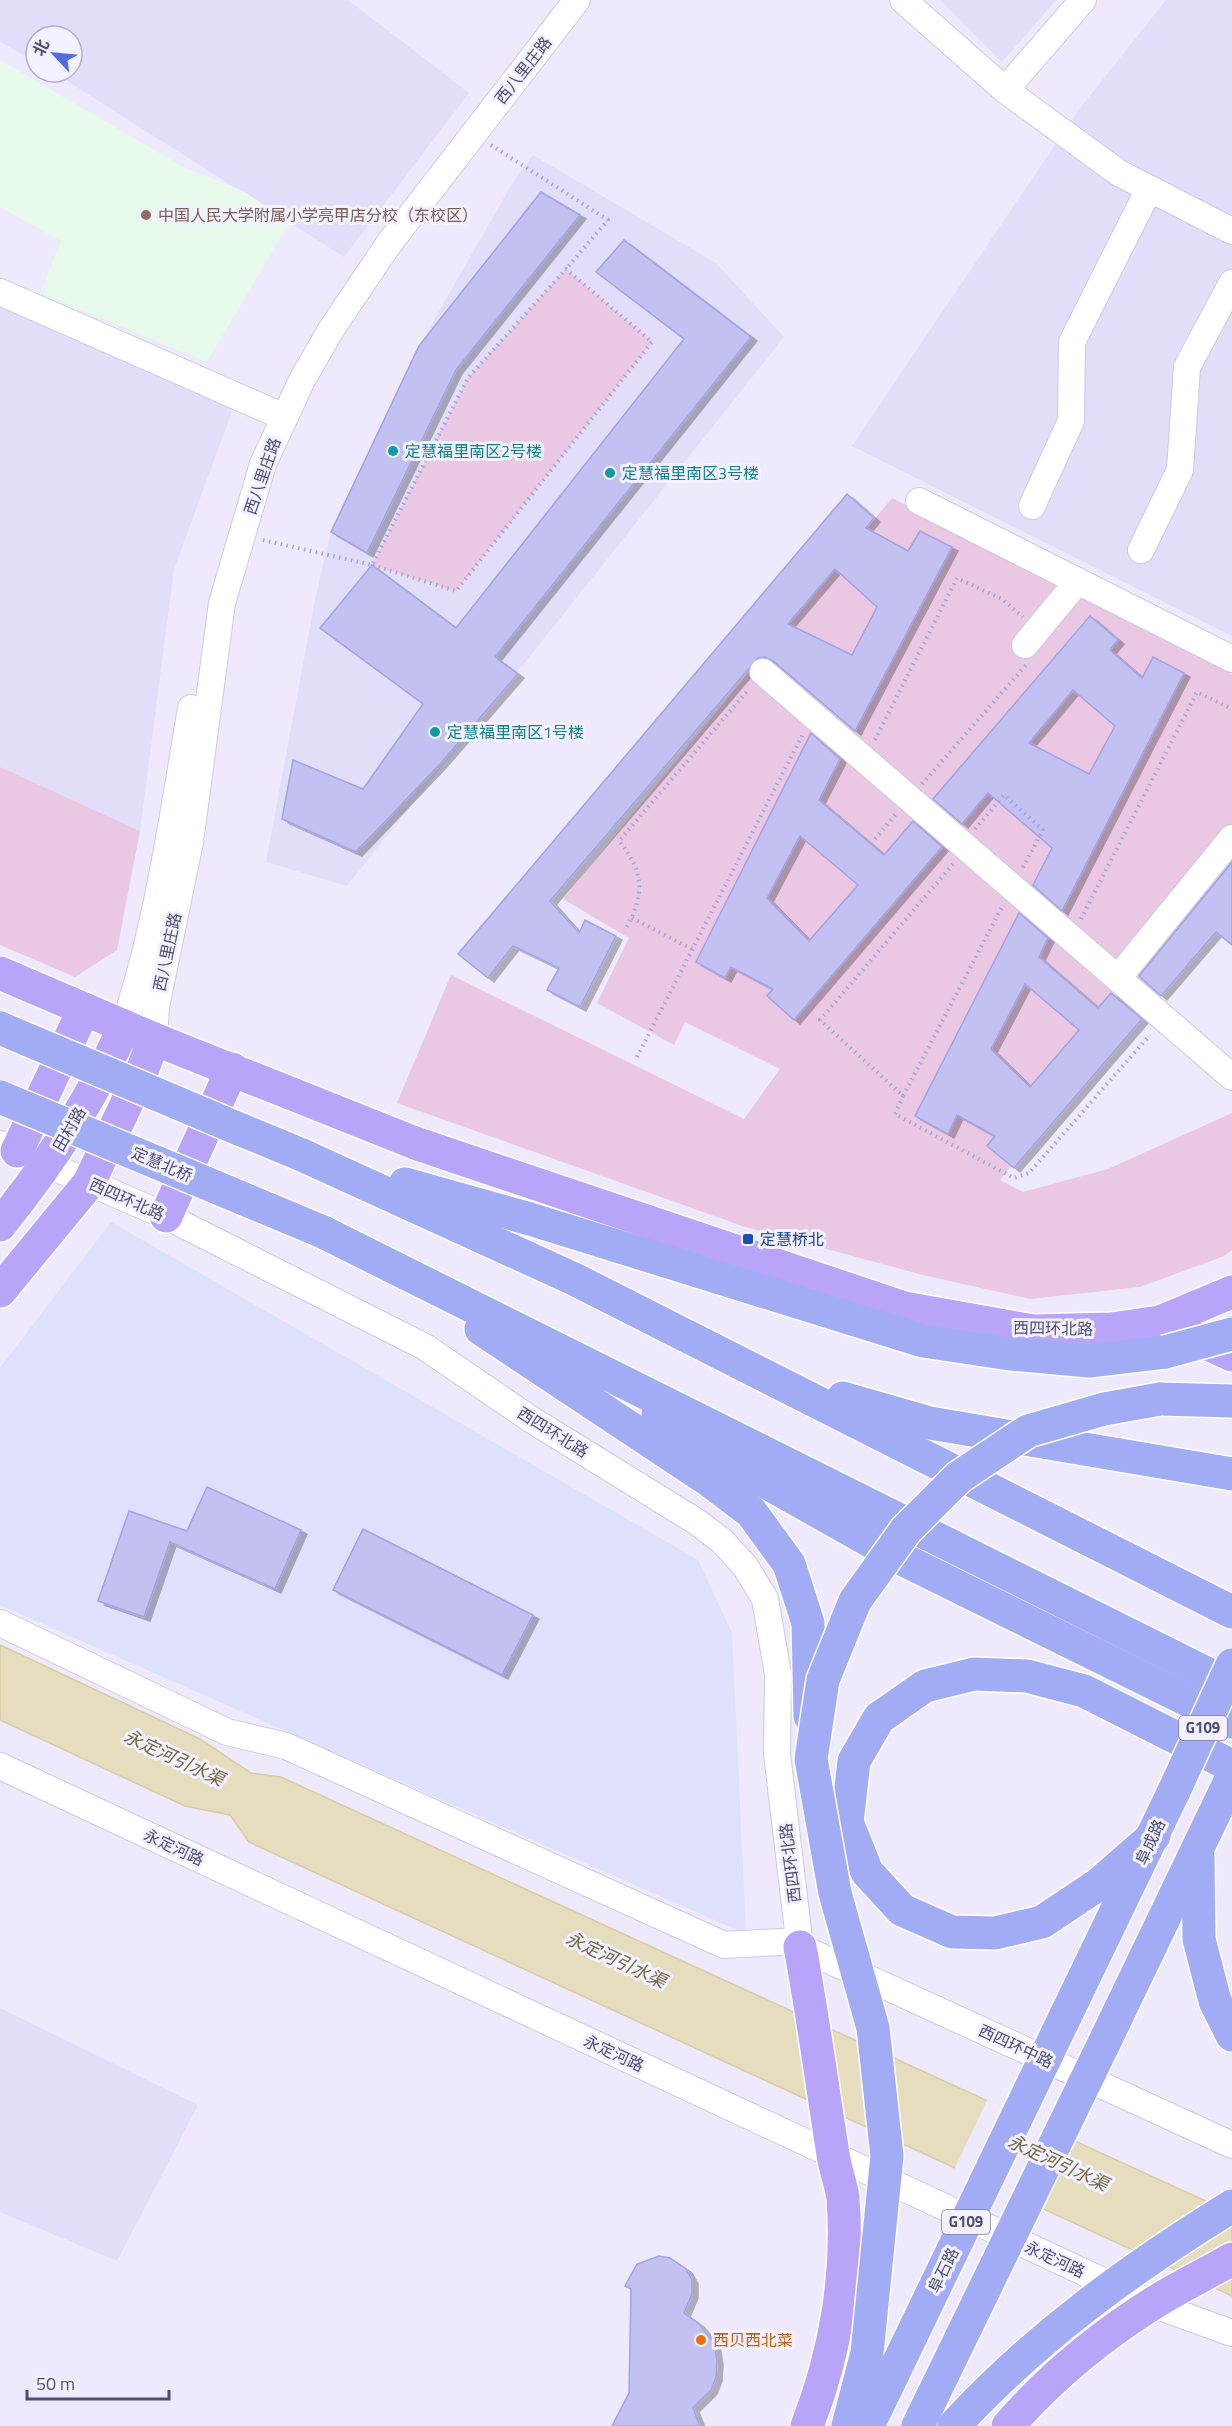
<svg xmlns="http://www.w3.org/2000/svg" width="1232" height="2426" font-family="'Titillium Web','Noto Sans SC',sans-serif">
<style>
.residential{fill:#e2def9}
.commercial{fill:#dee0fc}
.education{fill:#e6f9ea}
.green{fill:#eac7e3}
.water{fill:#e6dcbe;stroke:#d8cca4;stroke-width:1.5}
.pier{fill:#eee9fc}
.building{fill:#c2c1f1;stroke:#a2a2e4;stroke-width:1.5;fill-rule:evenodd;filter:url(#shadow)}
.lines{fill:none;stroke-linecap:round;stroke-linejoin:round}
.minor-casing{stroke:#ccc9e6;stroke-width:28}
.major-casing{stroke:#fff;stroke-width:36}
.highway-casing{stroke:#fff;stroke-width:36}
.path{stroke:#a4a4d7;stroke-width:4;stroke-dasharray:1.5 4.5;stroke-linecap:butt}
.minor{stroke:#fff;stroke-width:26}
.major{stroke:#b8a4f9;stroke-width:33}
.highway{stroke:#a2acf5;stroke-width:33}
.highway-bridge-casing{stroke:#fff;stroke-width:36;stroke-linecap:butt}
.highway-bridge{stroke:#a2acf5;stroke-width:33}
.education-dot{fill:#8d6e63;stroke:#f3f0ff;stroke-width:2}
.culture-dot{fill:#0f9aa8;stroke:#f3f0ff;stroke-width:2}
.transit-dot{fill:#1a4fb4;stroke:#f3f0ff;stroke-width:2}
.food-dot{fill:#e8710a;stroke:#f3f0ff;stroke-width:2}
.labels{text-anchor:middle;stroke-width:6;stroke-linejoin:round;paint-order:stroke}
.shield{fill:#f3f0ff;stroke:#7f7fa0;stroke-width:1.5}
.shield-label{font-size:15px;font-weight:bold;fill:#4d4e77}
.street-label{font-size:16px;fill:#4d4e77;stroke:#f3f0ff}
.education-label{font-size:16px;fill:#785e54;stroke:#f3f0ff;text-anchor:start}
.culture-label{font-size:16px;fill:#0d838f;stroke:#f3f0ff;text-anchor:start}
.transit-label{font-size:16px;fill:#164399;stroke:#f3f0ff;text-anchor:start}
.food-label{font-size:16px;fill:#c56008;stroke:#f3f0ff;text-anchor:start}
.water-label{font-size:18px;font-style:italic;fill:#74683d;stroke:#f3f0ff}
</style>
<defs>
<filter id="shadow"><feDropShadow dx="6" dy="4" stdDeviation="0" flood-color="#0004"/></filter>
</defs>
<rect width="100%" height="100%" fill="#eee9fc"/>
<g class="residential">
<polygon points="0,0 348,0 469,93 344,257 53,72 72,72 72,36 36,36 36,62 0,42"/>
<polygon points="940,0 1056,0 1002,62"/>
<polygon points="1166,0 1232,0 1232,636 852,446 1077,112"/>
<polygon points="533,155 716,263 784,337 347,886 266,862 316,595 331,532 419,346 515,179"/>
<polygon points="0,304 234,406 174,569 140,831 0,767"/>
<polygon points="0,2008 198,2105 117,2261 0,2212"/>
</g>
<polygon class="commercial" points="111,1222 698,1560 732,1633 746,1934 0,1605 0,1368"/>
<polygon class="education" points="0,60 180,165 243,191 290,222 207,362 40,293 61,241 0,207"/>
<g class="green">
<polygon points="566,269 652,342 456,591 372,565 468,378"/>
<polygon points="892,498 1232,674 1232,895 1000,1180 1023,1192 1108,1169 1232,1113 1232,1250 1224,1256 1140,1287 1030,1299 923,1275 745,1227 397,1103 451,975 744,1119 780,1069 685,1022 674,1045 597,1003 629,938 563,899"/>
<polygon points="0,767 140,831 117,950 75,977 0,945"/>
</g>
<polygon class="water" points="0,1645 200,1739 251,1773 281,1777 1232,2213 1232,2296 249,1842 230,1815 185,1806 0,1720"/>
<polygon class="pier" points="988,2098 1075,2138 1041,2210 954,2170"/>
<g class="building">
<polygon points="541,192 580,215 456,370 367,553 331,532 419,346"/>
<polygon points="624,240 751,337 495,657 518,674 440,764 356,852 282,819 293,760 363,789 423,704 320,628 372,565 456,628 684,339 596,272"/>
<path d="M 847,494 L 874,518 L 866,528 L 908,551 L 920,531 L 952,547 L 855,731 L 773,661 L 765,657 L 758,658 L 550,901 L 579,933 L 585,920 L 616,936 L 580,1007 L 547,990 L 559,968 L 513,946 L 488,978 L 458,954 ZM 835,569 L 877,607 L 852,655 L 788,624 Z"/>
<path d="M 1090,616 L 1118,640 L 1110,650 L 1142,678 L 1153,657 L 1184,673 L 1062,911 L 1033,885 L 1052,848 L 988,793 L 962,824 L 933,799 ZM 1073,690 L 1115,726 L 1089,774 L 1029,743 Z"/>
<path d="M 811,733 L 840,759 L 819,800 L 884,855 L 913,821 L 942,847 L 794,1020 L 767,996 L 773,989 L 731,967 L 725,978 L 696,962 ZM 800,836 L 858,885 L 809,941 L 767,898 Z"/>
<polygon points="1232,862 1232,945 1216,932 1161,996 1139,976"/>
<path d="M 1019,913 L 1048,938 L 1039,957 L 1098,1008 L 1111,993 L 1142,1019 L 1014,1168 L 987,1146 L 995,1136 L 957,1115 L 948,1134 L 915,1116 ZM 1025,984 L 1079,1030 L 1030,1087 L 991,1049 Z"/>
<polygon points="207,1487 301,1530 275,1589 170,1542 144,1617 98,1601 129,1511 187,1531"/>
<polygon points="363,1529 533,1615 502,1675 333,1590"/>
<polygon points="659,2256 670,2258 686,2269 692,2280 692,2294 684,2313 698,2323 714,2342 717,2361 716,2377 711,2390 693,2408 700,2426 612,2426 629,2393 631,2289 625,2286 637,2264"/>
</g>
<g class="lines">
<defs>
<g id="minor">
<polyline points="903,0 1005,90 1119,173 1232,231"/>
<polyline points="1005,90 1083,0"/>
<polyline points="0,292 284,417"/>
<polyline points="919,501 1232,659"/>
<polyline points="1032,506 1071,421 1072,342 1149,189"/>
<polyline points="1141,550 1180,470 1187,367 1232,283"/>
<polyline points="1025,645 1078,581"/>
<polyline points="763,672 1232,1077"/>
<polyline points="1118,978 1232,838"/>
<path d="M 124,1026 C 158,924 173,814 191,708"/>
<polyline points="154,1039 156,1007 190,842 222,603 263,464 302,380 332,328 388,245 577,0"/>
<polyline points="0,1144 166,1216 425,1347 532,1420 697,1522 722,1541 745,1566 765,1599 778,1674 777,1754 800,1947 1232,2145"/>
<polyline points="0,1623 227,1732 286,1746 724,1945 799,1941"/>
<polyline points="0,1766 1152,2304 1232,2333"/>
</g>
<g id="major">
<polyline points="0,973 154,1039 415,1143 904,1308 1033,1331 1111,1329 1160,1322 1232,1292"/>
<polyline points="17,1151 84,1009"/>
<polyline points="166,1216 232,1069"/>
<path d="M 0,1225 C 49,1164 94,1098 124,1026"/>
<polyline points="0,1291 89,1183 142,1071 154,1039"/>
<polyline points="1186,1334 1232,1355"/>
<path d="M 800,1947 C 813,2016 822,2085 833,2154 C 835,2169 841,2184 843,2198 C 849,2275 835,2355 807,2426"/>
<path d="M 1008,2426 C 1048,2380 1100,2337 1152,2304 C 1177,2288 1206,2274 1232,2259"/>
</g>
<g id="highway">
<polyline points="239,1129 302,1155 574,1279 1232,1612"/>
<polyline points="405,1184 530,1219 923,1341 1010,1354 1089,1361 1165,1352"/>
<polyline points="323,1232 1232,1686"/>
<polyline points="481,1329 710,1481 751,1512 789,1564 808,1623 810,1716"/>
<polyline points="843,1398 930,1423 1232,1474"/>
<polyline points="1160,1399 1232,1401"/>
<polyline points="658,1415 696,1443 904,1560 1232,1722"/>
<polyline points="1154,1836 1099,1884 1042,1922 995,1933 952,1932 902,1910 867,1872 847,1822 854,1761 879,1718 925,1686 974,1674 1027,1676 1084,1691 1232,1766"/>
<polyline points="1198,1857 1199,1939 1215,2001 1232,2035"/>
<polyline points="1065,2017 1174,1791"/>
<polyline points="1106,2039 1232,1777"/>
</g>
</defs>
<use href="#minor" class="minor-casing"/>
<use href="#major" class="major-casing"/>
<use href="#highway" class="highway-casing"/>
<g class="path">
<polyline points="491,145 608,220 566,269"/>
<polyline points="263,540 372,565 468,378 566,269 652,342 456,591 372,565"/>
<polyline points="875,740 957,578 1002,599 1023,617"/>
<polyline points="922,784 1026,665"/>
<polyline points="975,829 1004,795 1043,830 1022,869"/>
<polyline points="875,839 896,814"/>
<polyline points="953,864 820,1020 903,1096 1003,905"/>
<polyline points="632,918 692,949"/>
<polyline points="1081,919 1197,692 1232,709"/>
<path d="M 627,927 C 645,892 644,872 619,841 L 749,689"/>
<polyline points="637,1057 803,734"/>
<polyline points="903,1096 895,1114 1014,1178 1029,1173 1150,1035"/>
</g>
<use href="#minor" class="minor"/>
<use href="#major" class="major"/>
<use href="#highway" class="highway"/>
<defs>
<g id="highway-bridge">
<polyline points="0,1028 239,1129"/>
<polyline points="0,1097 323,1232"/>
<polyline points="1165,1352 1232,1334"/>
<polyline points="1174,1791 1232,1665"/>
<polyline points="848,2426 867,2353 887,2156 873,2028 835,1893 811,1759 823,1680 855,1601 906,1530 959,1477 1028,1431 1104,1409 1160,1399"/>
<polyline points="868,2426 1065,2017"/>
<polyline points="918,2426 1106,2039"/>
<path d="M 954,2426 C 1035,2338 1131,2268 1232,2206"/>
</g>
</defs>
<use href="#highway-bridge" class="highway-bridge-casing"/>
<use href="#highway-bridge" class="highway-bridge"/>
</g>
<circle class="education-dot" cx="146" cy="215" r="6"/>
<g class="culture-dot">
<circle cx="393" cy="451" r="6"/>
<circle cx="610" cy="473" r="6"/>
<circle cx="435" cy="732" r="6"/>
</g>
<rect class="transit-dot" x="742" y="1233" width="12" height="12" rx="3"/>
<circle class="food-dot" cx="701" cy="2340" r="6"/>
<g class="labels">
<g class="shield">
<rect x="1179" y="1716" width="48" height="24" rx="4.5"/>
<rect x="942" y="2210" width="48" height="24" rx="4.5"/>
</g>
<g class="shield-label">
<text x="1203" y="1733">G109</text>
<text x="966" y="2227">G109</text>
</g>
<g class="street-label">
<text transform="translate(523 70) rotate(-52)" y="6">西八里庄路</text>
<text transform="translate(262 476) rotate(-71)" y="6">西八里庄路</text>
<text transform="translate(167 952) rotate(-78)" y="6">西八里庄路</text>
<text transform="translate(69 1129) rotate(-60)" y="6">田村路</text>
<text transform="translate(162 1164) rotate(23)" y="6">定慧北桥</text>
<text transform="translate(127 1199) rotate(24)" y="6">西四环北路</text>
<text transform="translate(1053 1328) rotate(1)" y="6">西四环北路</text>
<text transform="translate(553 1432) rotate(32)" y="6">西四环北路</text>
<text transform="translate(1150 1842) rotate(-65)" y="6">阜成路</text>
<text transform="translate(174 1847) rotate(25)" y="6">永定河路</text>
<text transform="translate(790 1863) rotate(-97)" y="6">西四环北路</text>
<text transform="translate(1016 2046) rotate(25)" y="6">西四环中路</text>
<text transform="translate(614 2053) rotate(25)" y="6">永定河路</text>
<text transform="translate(1055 2259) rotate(25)" y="6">永定河路</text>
<text transform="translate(943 2270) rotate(-64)" y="6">阜石路</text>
</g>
<g class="education-label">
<text x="158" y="221">中国人民大学附属小学亮甲店分校（东校区）</text>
</g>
<g class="culture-label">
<text x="405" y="457">定慧福里南区2号楼</text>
<text x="622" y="479">定慧福里南区3号楼</text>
<text x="447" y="738">定慧福里南区1号楼</text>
</g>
<g class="transit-label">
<text x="760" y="1245">定慧桥北</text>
</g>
<g class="food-label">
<text x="713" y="2346">西贝西北菜</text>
</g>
<g class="water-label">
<text transform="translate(174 1758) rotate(25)" y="6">永定河引水渠</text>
<text transform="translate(616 1960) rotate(25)" y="6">永定河引水渠</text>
<text transform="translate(1058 2163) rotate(25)" y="6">永定河引水渠</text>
</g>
</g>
<g transform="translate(54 54) rotate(296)"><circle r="28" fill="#f3f0ff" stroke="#b1afc9" stroke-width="1.5"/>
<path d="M0-4.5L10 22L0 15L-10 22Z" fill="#526ae3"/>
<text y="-9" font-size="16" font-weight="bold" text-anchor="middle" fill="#4d4e77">北</text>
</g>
<path d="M27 2390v9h142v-9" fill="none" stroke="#4d4e77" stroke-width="3"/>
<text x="36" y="2390" font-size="18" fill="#4d4e77" stroke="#f3f0ff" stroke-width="4.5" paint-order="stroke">50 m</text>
</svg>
